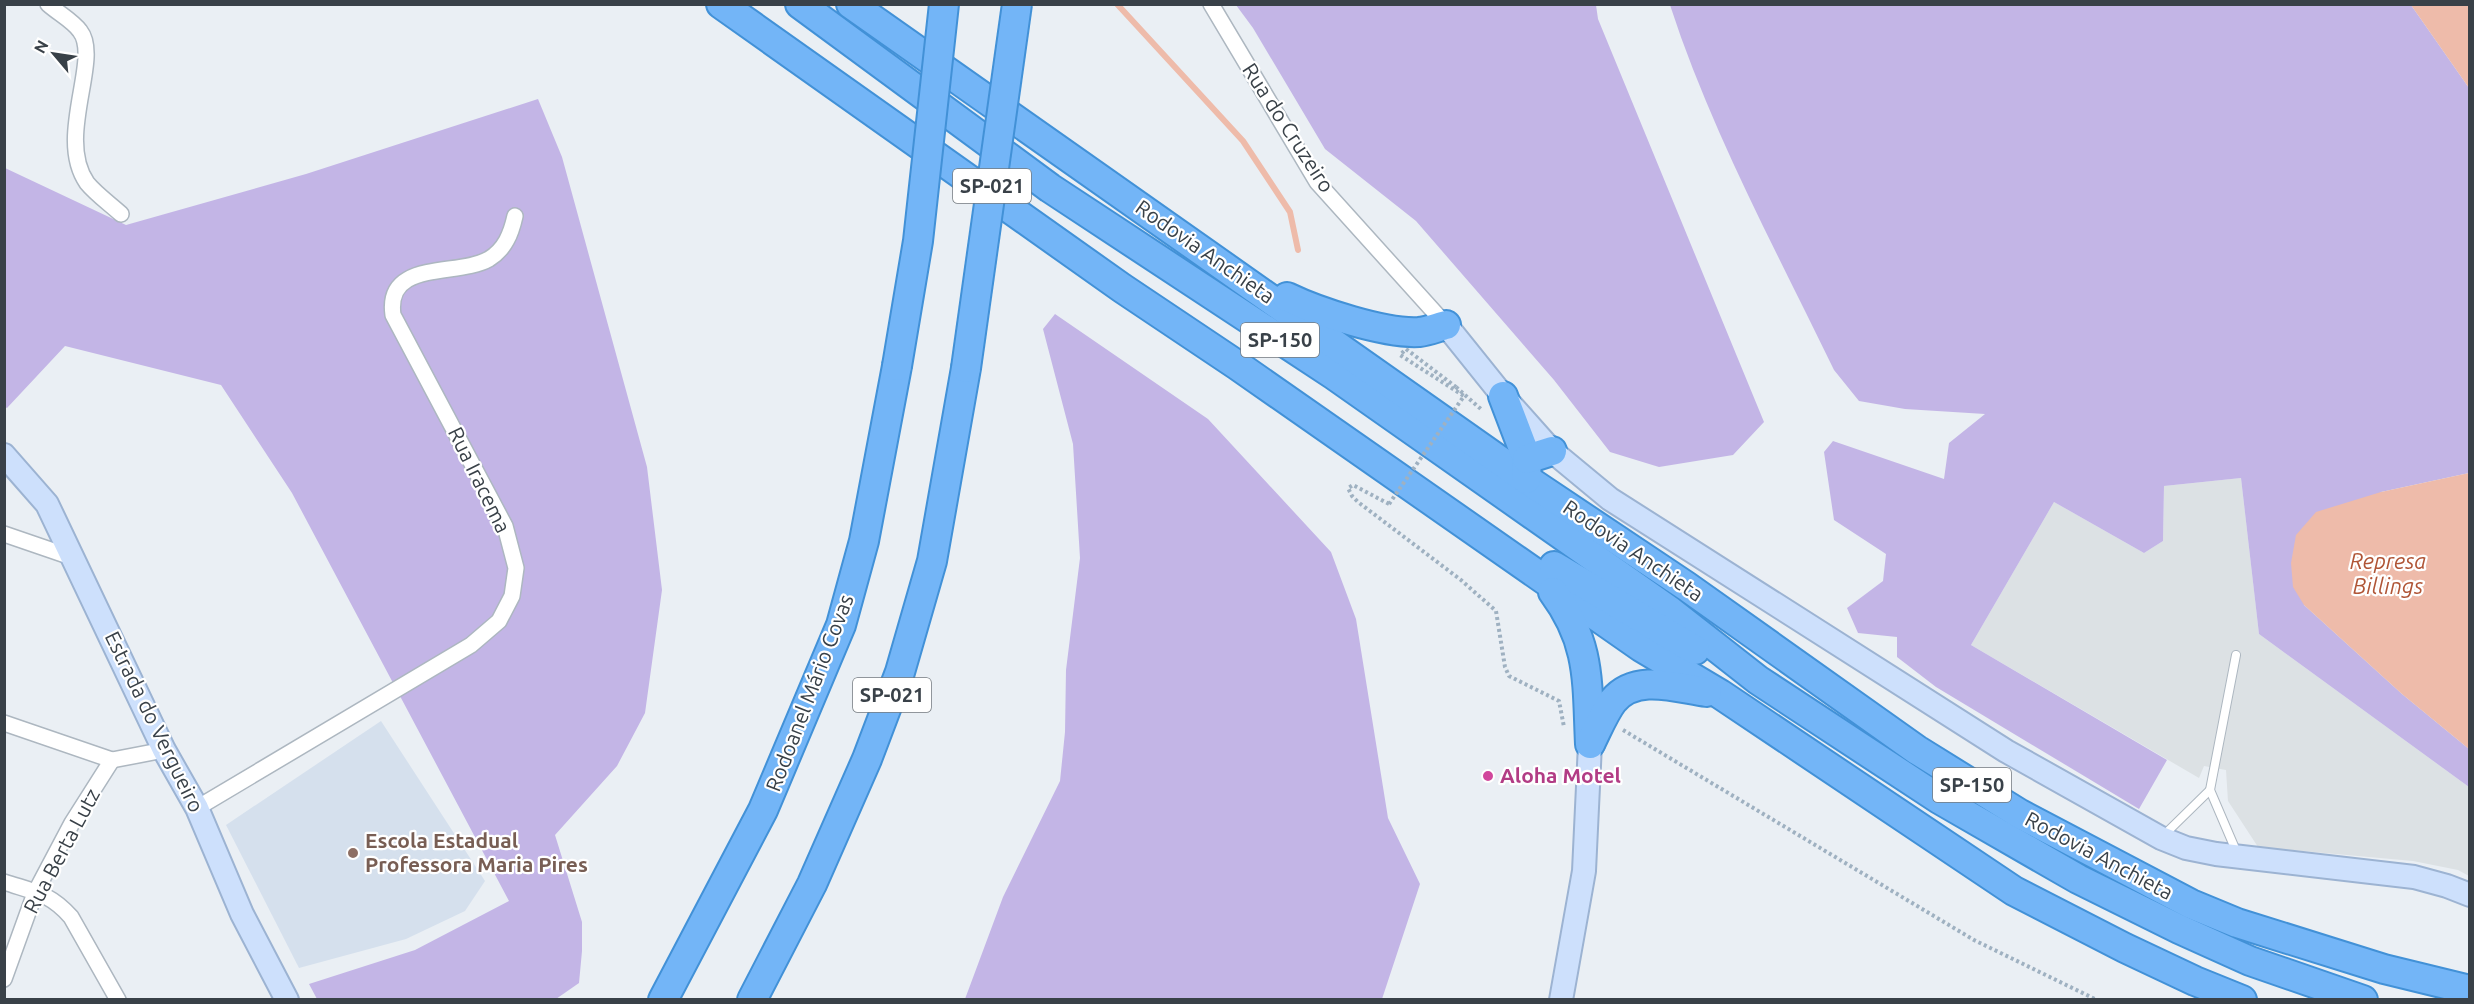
<svg xmlns="http://www.w3.org/2000/svg" width="2474" height="1004" font-family="Ubuntu,sans-serif">
<style>
.industrial{fill:#dce1e4}
.education{fill:#d5e0ed}
.green{fill:#c3b5e6}
.water{fill:#eba}
.lines{fill:none;stroke-linecap:round;stroke-linejoin:round}
.stream{stroke:#eba;stroke-width:6}
.lane-casing{stroke:#adb7c0;stroke-width:10}
.street-casing{stroke:#adb7c0;stroke-width:18}
.secondary-casing{stroke:#9cb3d2;stroke-width:26}
.highway-casing{stroke:#4291d7;stroke-width:32}
.path{stroke:#9fb1c1;stroke-width:4;stroke-dasharray:3 3;stroke-linecap:butt}
.lane{stroke:#fff;stroke-width:8}
.street{stroke:#fff;stroke-width:15}
.secondary{stroke:#cde0fc;stroke-width:22}
.highway{stroke:#73b5f7;stroke-width:28}
.highway-bridge-casing{stroke:#4291d7;stroke-width:32;stroke-linecap:butt}
.path-bridge{stroke:#9fb1c1;stroke-width:4;stroke-dasharray:3 3;stroke-linecap:butt}
.highway-bridge{stroke:#73b5f7;stroke-width:28}
.hotel-dot{fill:#d1479c;stroke:#fff;stroke-width:2}
.education-dot{fill:#8d6e63;stroke:#fff;stroke-width:2}
.labels{text-anchor:middle;stroke-width:4.5;stroke-linejoin:round;paint-order:stroke}
.shield{fill:#fff;stroke:#747a7f;stroke-width:1.5}
.shield-label{font-size:20px;font-weight:bold;fill:#394148}
.street-label{font-size:21px;fill:#394148;stroke:#fff}
.hotel-label{font-size:21px;font-weight:bold;fill:#b23c85;stroke:#fff;text-anchor:start}
.education-label{font-size:21px;font-weight:bold;fill:#785e54;stroke:#fff;text-anchor:start}
.water-label{font-size:22px;font-style:italic;fill:#b05536;stroke:#fff}
</style>
<rect width="100%" height="100%" fill="#eaeff4"/>
<polygon class="industrial" points="2241,478 2259,634 2469,787 2469,876 2458,870 2413,861 2258,847 2228,801 2226,770 2204,766 2199,778 1971,645 2054,502 2144,553 2163,541 2164,486"/>
<polygon class="education" points="381,721 485,881 465,911 406,939 299,968 226,825"/>
<g class="green">
<polygon points="1236,5 1596,5 1598,19 1764,422 1733,455 1659,467 1610,452 1554,380 1416,221 1325,149 1253,28"/>
<path d="M 1670,5 L 2411,5 L 2469,88 L 2469,473 L 2381,492 L 2304,605 L 2402,694 L 2469,749 L 2469,787 L 2259,634 L 2241,478 L 2164,486 L 2163,541 L 2144,553 L 2054,502 L 1971,645 L 2167,760 L 2139,809 L 1936,687 L 1897,657 L 1897,637 L 1858,633 L 1847,608 L 1883,581 L 1886,554 L 1834,520 L 1824,452 L 1833,441 L 1944,479 L 1949,443 L 1985,414 L 1905,409 L 1859,401 L 1834,370 C 1776,250 1711,131 1670,5 Z"/>
<polygon points="538,99 562,157 647,467 662,590 645,713 617,766 555,835 582,922 582,951 579,983 556,999 317,999 309,984 415,950 509,901 292,493 221,385 65,346 7,408 5,407 5,168 126,225 306,174"/>
<polygon points="1055,314 1208,419 1331,552 1356,619 1388,818 1420,884 1382,999 965,999 1003,897 1060,781 1065,732 1066,670 1080,558 1073,444 1043,329"/>
</g>
<g class="water">
<polygon points="2411,5 2469,5 2469,88"/>
<polygon points="2469,473 2470,473 2469,749 2402,694 2304,605 2293,587 2291,563 2296,535 2316,512 2381,492"/>
</g>
<g class="lines">
<polyline class="stream" points="1117,4 1243,141 1290,212 1298,250"/>
<defs>
<g id="lane">
<polyline points="2236,655 2210,790 2237,853"/>
<polyline points="2164,835 2210,790"/>
</g>
<g id="street">
<path d="M 48,4 C 58,13 73,21 80,31 C 102,59 55,137 87,183 C 96,194 110,204 121,214"/>
<polyline points="1211,4 1317,182 1446,325"/>
<polyline points="4,534 74,558"/>
<polyline points="4,723 112,760 164,750"/>
<path d="M 197,808 L 471,645 L 499,621 L 512,596 L 516,568 L 505,526 L 393,315 C 385,259 458,277 489,259 C 505,249 511,234 515,216"/>
<path d="M 4,882 C 34,892 50,893 71,917 L 118,1000"/>
<polyline points="4,979 35,893 72,823 112,760"/>
</g>
<g id="secondary">
<polyline points="1446,325 1503,396 1552,451 1610,499 2006,751 2161,838 2186,848 2216,854 2414,877 2447,886 2470,895"/>
<polyline points="4,455 47,504 164,750 197,808 242,914 287,1000"/>
<polyline points="1561,1000 1584,871 1590,744"/>
</g>
<g id="highway">
<polyline points="721,4 1122,288 1237,365 1641,647 1720,694 2014,891 2125,948 2195,981 2242,1000"/>
<polyline points="800,4 1050,188 1334,375 1670,611 1758,680 1939,799 2078,879 2179,929 2250,961 2363,1000"/>
<polyline points="851,4 1526,479 1686,586 1917,750 2020,814 2191,904 2237,923 2384,969 2470,990"/>
<path d="M 1287,297 C 1318,312 1385,334 1419,332 C 1428,331 1438,327 1446,325"/>
<polyline points="1503,396 1527,459 1526,479"/>
<polyline points="1527,459 1552,451"/>
<polyline points="1554,566 1695,650"/>
<path d="M 1553,592 C 1591,643 1587,682 1590,744"/>
<path d="M 1591,742 C 1598,728 1604,713 1613,701 C 1636,673 1677,688 1707,692"/>
<polyline points="663,1000 763,810 841,625 864,541 897,366"/>
<polyline points="752,1000 812,884 867,759 900,672 932,561 966,368"/>
</g>
</defs>
<use href="#lane" class="lane-casing"/>
<use href="#street" class="street-casing"/>
<use href="#secondary" class="secondary-casing"/>
<use href="#highway" class="highway-casing"/>
<g class="path">
<polyline points="1456,387 1482,410"/>
<polyline points="1389,504 1353,485 1348,488 1352,496 1358,502 1461,580 1496,611 1505,667 1509,676 1559,701 1564,727"/>
<polyline points="1623,730 1974,940 2097,1000"/>
</g>
<use href="#lane" class="lane"/>
<use href="#street" class="street"/>
<use href="#secondary" class="secondary"/>
<use href="#highway" class="highway"/>
<defs>
<g id="highway-bridge">
<polyline points="897,366 918,241 944,4"/>
<polyline points="966,368 1017,4"/>
</g>
</defs>
<use href="#highway-bridge" class="highway-bridge-casing"/>
<polyline class="path-bridge" points="1389,504 1464,396 1400,355 1406,349 1456,387"/>
<use href="#highway-bridge" class="highway-bridge"/>
</g>
<circle class="hotel-dot" cx="1488" cy="776" r="6"/>
<circle class="education-dot" cx="353" cy="853" r="6"/>
<g class="labels">
<g class="shield">
<rect x="953" y="169" width="78" height="34" rx="4.5"/>
<rect x="1241" y="323" width="78" height="34" rx="4.5"/>
<rect x="853" y="678" width="78" height="34" rx="4.5"/>
<rect x="1933" y="768" width="78" height="34" rx="4.5"/>
</g>
<g class="shield-label">
<text x="992" y="193">SP-021</text>
<text x="1280" y="347">SP-150</text>
<text x="892" y="702">SP-021</text>
<text x="1972" y="792">SP-150</text>
</g>
<g class="street-label">
<text transform="translate(1288 128) rotate(57)" y="7">Rua do Cruzeiro</text>
<text transform="translate(1205 252) rotate(35)" y="7">Rodovia Anchieta</text>
<text transform="translate(479 480) rotate(64)" y="7">Rua Iracema</text>
<text transform="translate(1633 551) rotate(34)" y="7">Rodovia Anchieta</text>
<text transform="translate(810 693) rotate(-69)" y="7">Rodoanel Mário Covas</text>
<text transform="translate(154 722) rotate(64)" y="7">Estrada do Vergueiro</text>
<text transform="translate(62 851) rotate(-62)" y="7">Rua Berta Lutz</text>
<text transform="translate(2099 856) rotate(28)" y="7">Rodovia Anchieta</text>
</g>
<g class="hotel-label">
<text x="1500" y="783">Aloha Motel</text>
</g>
<g class="education-label">
<text x="365" y="848">Escola Estadual<tspan x="365" dy="24">Professora Maria Pires</tspan></text>
</g>
<g class="water-label">
<text x="2388" y="569">Represa<tspan x="2388" dy="25">Billings</tspan></text>
</g>
</g>
<rect width="2474" height="1004" fill="none" stroke="#394148" stroke-width="12"/>
<g transform="translate(54 54) rotate(299)" stroke="#ffffff" stroke-width="4.5" paint-order="stroke">
<path d="M0-4.5L10 22L0 15L-10 22Z" fill="#394148"/>
<text y="-9" font-size="16" font-weight="bold" text-anchor="middle" fill="#394148">N</text>
</g>
</svg>
